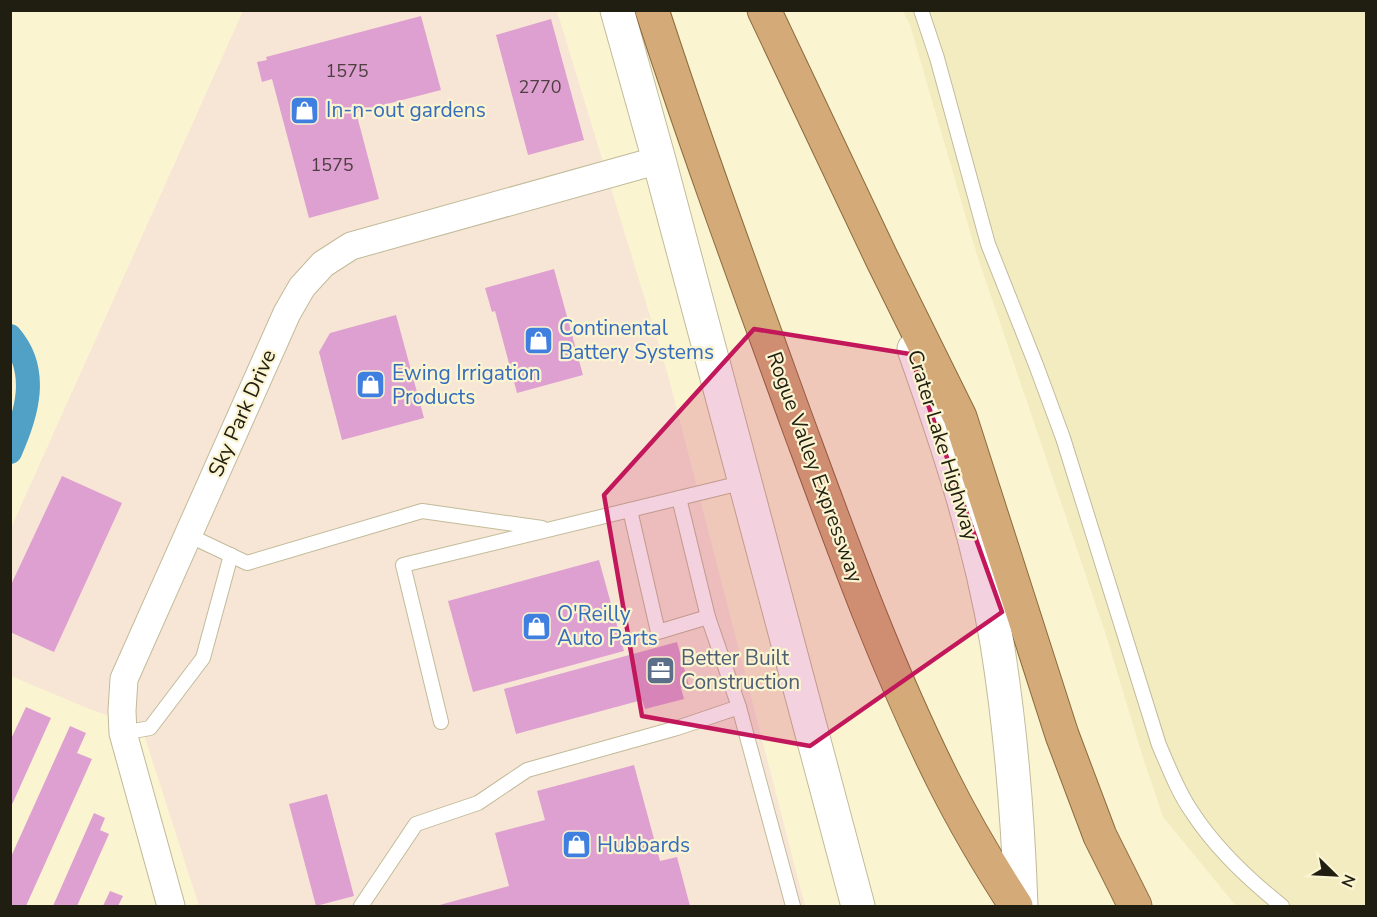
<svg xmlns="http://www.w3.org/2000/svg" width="1377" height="917" font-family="'Nunito Sans',sans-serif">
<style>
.commercial{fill:#f7e6d5}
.built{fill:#f4ecc1}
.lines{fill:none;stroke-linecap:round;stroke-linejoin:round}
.canal{stroke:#51a0c6;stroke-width:24}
.building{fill:#dda0d0}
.service-casing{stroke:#c2bb9a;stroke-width:16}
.minor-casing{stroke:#c2bb9a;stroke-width:29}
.secondary-casing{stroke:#c2bb9a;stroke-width:35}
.trunk-casing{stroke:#8d6b3e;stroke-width:35}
.service{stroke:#fff;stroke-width:14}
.minor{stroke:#fff;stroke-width:27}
.secondary{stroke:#fff;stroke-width:33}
.trunk{stroke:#d3aa78;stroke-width:33}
.marked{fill:#c2185b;fill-opacity:0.2;stroke:#c2185b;stroke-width:4.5;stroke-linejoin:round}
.labels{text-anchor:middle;stroke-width:4.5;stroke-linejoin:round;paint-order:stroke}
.number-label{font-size:18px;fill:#4f3e41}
.shop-label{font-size:21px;fill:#366cbe;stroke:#fbf4d1;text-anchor:start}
.street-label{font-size:21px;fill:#201d11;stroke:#fbf4d1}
.service-label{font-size:21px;fill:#4e5e75;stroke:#fbf4d1;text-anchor:start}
</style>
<rect width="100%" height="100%" fill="#fbf4d1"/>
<polygon class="commercial" points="243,11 557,11 668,375 805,906 199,906 142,728 87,708 11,676 11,528"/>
<polygon class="built" points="903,11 1366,11 1366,906 1236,906 1163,817 1143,758 1105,632 976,252 910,25"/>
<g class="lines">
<path class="canal" d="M 10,336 C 40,371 27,414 10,452"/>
</g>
<g class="building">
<polygon points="421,16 441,90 356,112 379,199 309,218 272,79 262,82 257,62 267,60 266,57"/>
<polygon points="551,19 584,140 528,155 496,35"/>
<polygon points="554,269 583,375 517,393 495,311 492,312 485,288"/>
<polygon points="396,315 424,418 342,440 319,352 330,333"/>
<polygon points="62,476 122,503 54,652 10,632 10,587"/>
<polygon points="599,560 624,651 473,692 448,601"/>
<polygon points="677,642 689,686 681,688 684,699 645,709 642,700 516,734 504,689"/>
<polygon points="26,707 51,718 10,809 10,741"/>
<polygon points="70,726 86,733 77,753 92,759 26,906 10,906 10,859"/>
<polygon points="634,765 660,861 677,857 690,906 436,906 509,886 495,833 545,820 537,791"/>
<polygon points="327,794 354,896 316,906 289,804"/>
<polygon points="94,813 105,818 100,830 109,834 77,906 53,906"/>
<polygon points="110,891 123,896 118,906 103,906"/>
</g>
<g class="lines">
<defs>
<g id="service">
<path d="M 921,10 L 937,58 L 988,244 L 1036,365 L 1063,438 L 1159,745 C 1169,768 1178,792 1192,812 C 1216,849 1248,879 1282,906"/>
<polyline points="679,498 708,617 739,707"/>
<polyline points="630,510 658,632 708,617"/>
<polyline points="188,535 247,563 422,511 542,528"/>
<polyline points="441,722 403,565 745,482"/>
<polyline points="123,733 150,728 203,658 231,555"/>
<polyline points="361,906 416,824 478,803 527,770 677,728 739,707 793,906"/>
</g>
<polyline id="minor" points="171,906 123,733 122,711 124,679 287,313 302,287 323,264 351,246 659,160"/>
<g id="secondary">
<polyline points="617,10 659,160 858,906"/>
<path d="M 914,349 C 948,445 980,542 997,643 C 1011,730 1018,818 1021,906"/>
</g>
<g id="trunk">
<path d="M 652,10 C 697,148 747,284 796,419 C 841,541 885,664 943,780 C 965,824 990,866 1016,906"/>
<polyline points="764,10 882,259 960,417 1062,735 1100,836 1135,906"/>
</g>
</defs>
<use href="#service" class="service-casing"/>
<use href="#minor" class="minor-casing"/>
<use href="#secondary" class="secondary-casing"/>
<use href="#trunk" class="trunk-casing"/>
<use href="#service" class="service"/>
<use href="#minor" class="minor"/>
<use href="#secondary" class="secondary"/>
<use href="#trunk" class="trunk"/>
</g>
<path class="marked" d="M 754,329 L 910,354 L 1002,612 L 810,746 L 642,716 L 604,495 Z"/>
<defs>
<symbol id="shop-square" viewBox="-11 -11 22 22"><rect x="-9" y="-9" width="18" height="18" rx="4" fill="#3f7fe0" stroke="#fbf4d1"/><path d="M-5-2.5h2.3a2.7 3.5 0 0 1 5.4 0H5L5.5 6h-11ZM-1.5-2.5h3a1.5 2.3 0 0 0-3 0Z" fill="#fff"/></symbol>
<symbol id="office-square" viewBox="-11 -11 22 22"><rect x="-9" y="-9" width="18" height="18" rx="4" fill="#5c6f8a" stroke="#fbf4d1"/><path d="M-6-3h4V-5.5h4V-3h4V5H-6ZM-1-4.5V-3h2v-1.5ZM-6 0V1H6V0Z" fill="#fff"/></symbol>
</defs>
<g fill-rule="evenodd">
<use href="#shop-square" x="288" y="94" width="33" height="33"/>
<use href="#shop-square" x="522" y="324" width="33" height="33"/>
<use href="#shop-square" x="354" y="368" width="33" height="33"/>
<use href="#shop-square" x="520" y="610" width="33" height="33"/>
<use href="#office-square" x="644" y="654" width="33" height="33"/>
<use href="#shop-square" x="560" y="828" width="33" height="33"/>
</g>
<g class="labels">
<g class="number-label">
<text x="347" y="77">1575</text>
<text x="540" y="93">2770</text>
<text x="332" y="171">1575</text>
</g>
<g class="shop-label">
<text x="326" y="117">In-n-out gardens</text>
<text x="559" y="335">Continental<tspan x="559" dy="24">Battery Systems</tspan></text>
<text x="392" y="380">Ewing Irrigation<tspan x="392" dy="24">Products</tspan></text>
<text x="557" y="621">O'Reilly<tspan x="557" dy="24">Auto Parts</tspan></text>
<text x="597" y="852">Hubbards</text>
</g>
<g class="street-label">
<text transform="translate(242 413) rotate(-66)" y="7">Sky Park Drive</text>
<text transform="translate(943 445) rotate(73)" y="7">Crater Lake Highway</text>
<text transform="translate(815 467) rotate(70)" y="7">Rogue Valley Expressway</text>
</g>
<g class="service-label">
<text x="681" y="665">Better Built<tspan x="681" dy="24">Construction</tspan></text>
</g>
</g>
<rect width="1377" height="917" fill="none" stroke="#201d11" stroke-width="24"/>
<g transform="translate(1335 875) rotate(114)" stroke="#fbf4d1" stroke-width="4.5" paint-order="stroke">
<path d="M0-4.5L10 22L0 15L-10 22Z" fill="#201d11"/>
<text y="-9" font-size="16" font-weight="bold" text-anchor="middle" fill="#201d11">N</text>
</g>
</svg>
